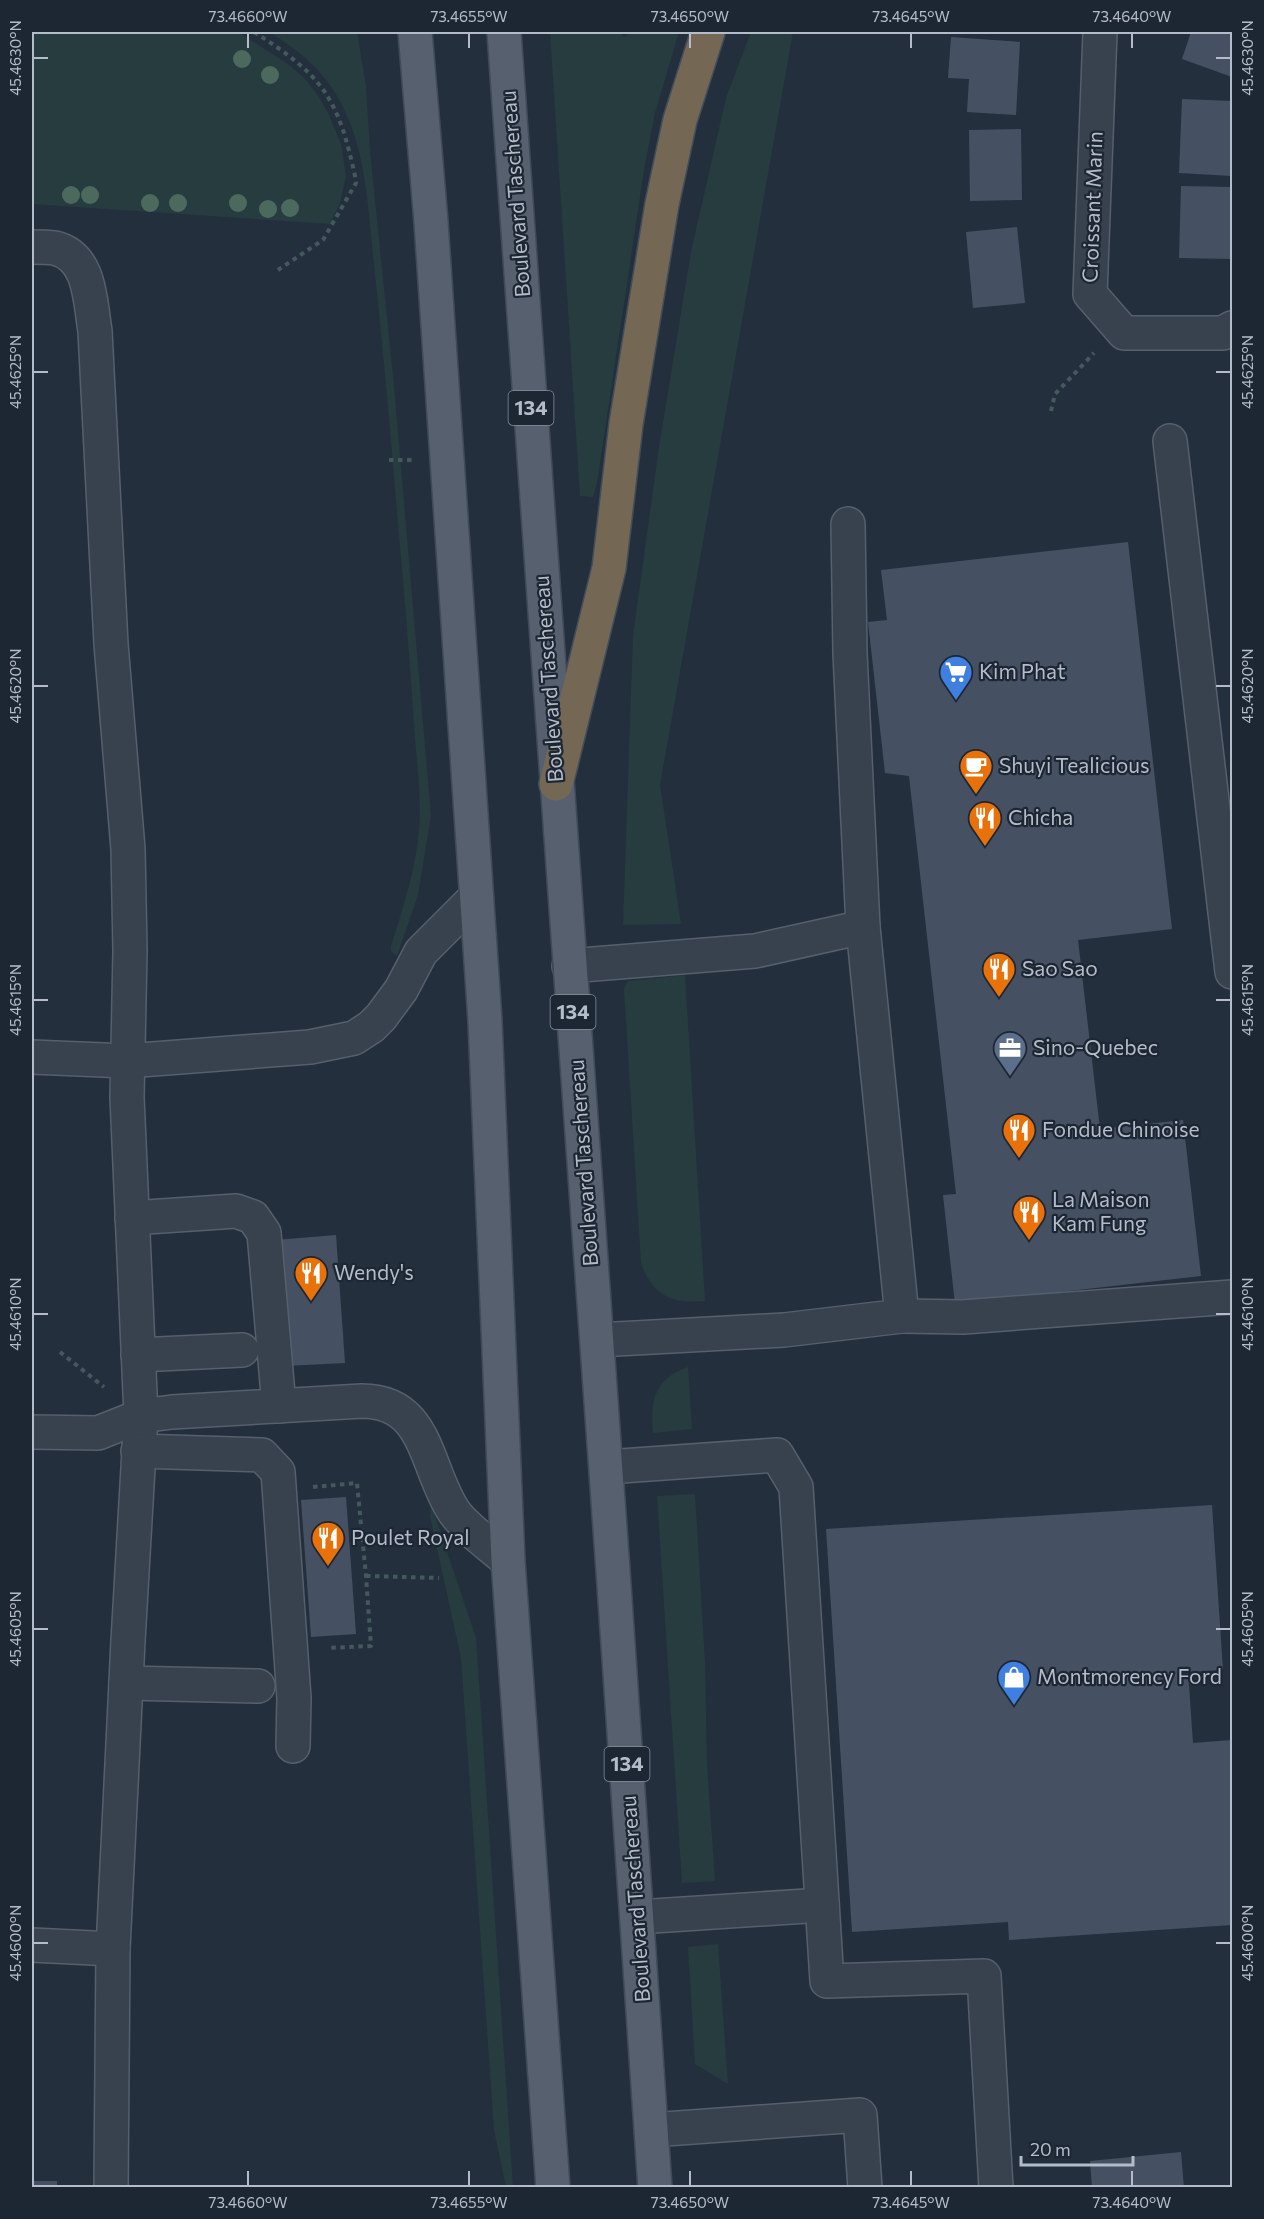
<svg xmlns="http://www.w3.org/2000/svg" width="1264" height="2219" font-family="Commissioner,sans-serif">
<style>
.green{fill:#263c3f}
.building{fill:#455162}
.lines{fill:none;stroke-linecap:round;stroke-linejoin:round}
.minor-casing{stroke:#565f6c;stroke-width:36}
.major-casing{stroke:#414a57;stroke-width:36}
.highway-casing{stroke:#434c59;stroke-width:36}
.path{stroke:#44595c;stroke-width:4;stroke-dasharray:4.5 4.5;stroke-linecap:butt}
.minor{stroke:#38414e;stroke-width:33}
.major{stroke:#56606e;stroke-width:33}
.highway{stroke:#746855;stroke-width:33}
.tree{fill:#4b6a5d}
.ticks{fill:none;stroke:#b4bcc9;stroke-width:2}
.labels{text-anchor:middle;stroke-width:4.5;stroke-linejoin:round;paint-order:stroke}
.shield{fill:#1d2633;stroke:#878f9c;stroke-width:1.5}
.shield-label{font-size:20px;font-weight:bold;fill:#b4bcc9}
.street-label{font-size:21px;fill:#b4bcc9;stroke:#1d2633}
.poi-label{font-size:21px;fill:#b4bcc9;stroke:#1d2633;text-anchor:start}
.neatline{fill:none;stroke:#b4bcc9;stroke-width:2}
.ticks-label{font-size:15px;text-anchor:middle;fill:#b4bcc9}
</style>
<rect width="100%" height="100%" fill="#242f3e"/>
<g class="green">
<polygon points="32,32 238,32 288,64 304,78 317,94 329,115 341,144 346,176 340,203 330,224 32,204"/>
<path d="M 269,32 L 357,32 L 366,86 L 370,151 L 394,386 L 431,816 L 418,895 L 397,956 L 391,951 L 391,946 C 403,908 416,869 419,829 C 422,795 416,759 414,724 C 409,646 402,568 395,489 C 389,414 382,340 374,265 C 369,218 367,167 350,123 C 333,79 308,56 269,32 Z"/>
<polygon points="550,32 620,32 624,37 633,32 679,32 655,113 644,170 597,483 593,497 580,496"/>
<polygon points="751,32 793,32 660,785 681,924 623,925 633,636 659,447 691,252 726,98"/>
<path d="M 685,975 L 705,1301 C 671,1304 653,1296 641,1263 L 624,989 L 628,981 Z"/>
<path d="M 688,1367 L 692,1429 L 653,1433 C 650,1401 654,1379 688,1367 Z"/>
<polygon points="695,1494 705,1662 707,1764 715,1881 682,1883 657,1496"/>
<polygon points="431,1504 476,1638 513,2187 506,2187 494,2130 461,1658 430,1516"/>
<polygon points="718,1944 728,2084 695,2064 688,1947"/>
</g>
<g class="building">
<polygon points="1191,32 1232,32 1232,77 1182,59"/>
<polygon points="951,37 1020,42 1016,115 967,112 969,79 948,78"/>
<polygon points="1182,99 1232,101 1232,176 1179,173"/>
<polygon points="1021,129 1022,200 970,201 969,130"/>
<polygon points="1181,186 1232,187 1232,259 1179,258"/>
<polygon points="1017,227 1025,303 973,308 966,232"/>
<polygon points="1128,542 1172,929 1078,940 1100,1129 1183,1120 1201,1276 955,1304 943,1195 956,1194 909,776 885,773 868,622 887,620 881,570"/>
<polygon points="336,1235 345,1363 285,1366 276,1240"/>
<polygon points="346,1497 356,1634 311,1637 301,1500"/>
<polygon points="1212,1505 1223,1670 1188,1672 1193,1743 1232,1740 1232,1925 1009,1940 1008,1922 852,1932 826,1529"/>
<polygon points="1181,2152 1184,2188 1092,2188 1090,2161"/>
<rect x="32" y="2181" width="25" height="7"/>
</g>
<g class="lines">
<defs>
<g id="minor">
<polyline points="1100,32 1090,294 1124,333 1223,333 1232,328"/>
<path d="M 32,247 C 39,247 48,247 55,248 C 91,257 90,301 95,331 L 111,644 L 128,849 L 130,951 L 127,1097 L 141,1416 L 128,1641 L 113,1949 L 111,2188"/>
<polyline points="1170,441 1232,972"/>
<polyline points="848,524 850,653 863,927"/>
<polyline points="569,966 755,951 863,927 902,1316 784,1330 598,1340"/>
<polyline points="32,1057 127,1061 310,1047 354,1038 371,1027 381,1017 401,990 421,952 475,898"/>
<polyline points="132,1218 236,1211 253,1217 264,1233 279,1406"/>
<polyline points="902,1316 963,1317 1232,1297"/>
<polyline points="138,1355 242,1350"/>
<path d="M 32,1432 L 98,1433 L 141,1416 L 172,1412 L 362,1401 C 428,1401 425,1467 453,1510 C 461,1524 494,1549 508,1561"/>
<polyline points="138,1451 262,1455 278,1472 294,1698 293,1746"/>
<polyline points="607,1467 777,1455 796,1487 827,1981 984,1976 996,2188"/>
<polyline points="126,1683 258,1686"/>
<polyline points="638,1917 822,1905"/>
<polyline points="32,1945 113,1949"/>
<polyline points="651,2130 860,2115 865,2188"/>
</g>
<g id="major">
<polyline points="415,32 431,222 485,1021 508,1561 553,2188"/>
<path d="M 504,32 C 553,750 608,1469 655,2188"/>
</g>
<polyline id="highway" points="556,784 609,568 626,424 662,204 680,120 708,32"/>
</defs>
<use href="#minor" class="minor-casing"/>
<use href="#major" class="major-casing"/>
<use href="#highway" class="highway-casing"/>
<g class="path">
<path d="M 254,32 C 322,75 338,97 355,176 L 356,183 L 323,240 L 278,270"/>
<polyline points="1051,411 1055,394 1094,353"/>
<polyline points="389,460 412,460"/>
<polyline points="60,1352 104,1387"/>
<polyline points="313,1487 357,1483 366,1576 371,1646 327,1648"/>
<polyline points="366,1576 439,1578"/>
</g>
<use href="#minor" class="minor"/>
<use href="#major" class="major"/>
<use href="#highway" class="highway"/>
</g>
<g class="tree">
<circle cx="242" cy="59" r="9"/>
<circle cx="270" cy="75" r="9"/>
<circle cx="71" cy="195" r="9"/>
<circle cx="90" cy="195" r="9"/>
<circle cx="150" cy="203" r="9"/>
<circle cx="178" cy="203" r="9"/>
<circle cx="238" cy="203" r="9"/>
<circle cx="290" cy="208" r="9"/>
<circle cx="268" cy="209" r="9"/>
</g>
<path class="ticks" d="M 248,33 L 248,48M 469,33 L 469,48M 690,33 L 690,48M 911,33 L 911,48M 1132,33 L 1132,48M 33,58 L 48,58M 1216,58 L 1231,58M 33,372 L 48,372M 1216,372 L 1231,372M 33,686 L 48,686M 1216,686 L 1231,686M 33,1000 L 48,1000M 1216,1000 L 1231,1000M 33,1314 L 48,1314M 1216,1314 L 1231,1314M 33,1629 L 48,1629M 1216,1629 L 1231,1629M 33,1943 L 48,1943M 1216,1943 L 1231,1943M 248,2171 L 248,2186M 469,2171 L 469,2186M 690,2171 L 690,2186M 911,2171 L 911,2186M 1132,2171 L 1132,2186"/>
<defs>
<symbol id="supermarket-pin" viewBox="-11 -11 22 30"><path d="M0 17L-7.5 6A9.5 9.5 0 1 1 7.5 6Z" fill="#3f7fe0" stroke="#1d2633"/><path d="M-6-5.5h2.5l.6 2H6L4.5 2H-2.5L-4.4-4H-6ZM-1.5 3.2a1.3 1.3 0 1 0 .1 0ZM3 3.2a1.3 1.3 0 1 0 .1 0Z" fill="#fff"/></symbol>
<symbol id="cafe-pin" viewBox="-11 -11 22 30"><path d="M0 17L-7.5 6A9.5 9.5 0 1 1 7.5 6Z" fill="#e8710a" stroke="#1d2633"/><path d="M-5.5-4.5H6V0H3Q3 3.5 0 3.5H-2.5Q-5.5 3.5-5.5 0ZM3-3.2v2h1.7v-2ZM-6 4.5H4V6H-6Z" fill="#fff"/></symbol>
<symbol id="restaurant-pin" viewBox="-11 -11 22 30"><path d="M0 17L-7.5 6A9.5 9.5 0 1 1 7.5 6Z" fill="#e8710a" stroke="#1d2633"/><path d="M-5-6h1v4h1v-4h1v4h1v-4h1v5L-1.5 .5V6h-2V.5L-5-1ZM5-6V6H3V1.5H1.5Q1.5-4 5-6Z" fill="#fff"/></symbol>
<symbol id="office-pin" viewBox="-11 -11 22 30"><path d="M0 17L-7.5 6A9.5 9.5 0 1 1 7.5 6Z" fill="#5c6f8a" stroke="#1d2633"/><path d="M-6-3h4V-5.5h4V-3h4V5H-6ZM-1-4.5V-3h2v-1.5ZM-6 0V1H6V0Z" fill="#fff"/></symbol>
<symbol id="shop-pin" viewBox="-11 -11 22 30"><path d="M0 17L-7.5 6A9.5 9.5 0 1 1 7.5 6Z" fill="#3f7fe0" stroke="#1d2633"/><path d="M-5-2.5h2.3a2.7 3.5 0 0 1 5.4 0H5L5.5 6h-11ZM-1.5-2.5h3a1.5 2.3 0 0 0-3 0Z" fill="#fff"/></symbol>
</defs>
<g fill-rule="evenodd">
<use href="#supermarket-pin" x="937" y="653" width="38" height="52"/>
<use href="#cafe-pin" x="957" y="747" width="38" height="52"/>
<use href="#restaurant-pin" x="966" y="799" width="38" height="52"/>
<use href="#restaurant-pin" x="980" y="950" width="38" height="52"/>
<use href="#office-pin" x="991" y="1029" width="38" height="52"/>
<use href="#restaurant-pin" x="1000" y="1111" width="38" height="52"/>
<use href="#restaurant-pin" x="1010" y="1193" width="38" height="52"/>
<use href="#restaurant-pin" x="292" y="1254" width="38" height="52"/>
<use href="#restaurant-pin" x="309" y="1519" width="38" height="52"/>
<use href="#shop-pin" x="995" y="1658" width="38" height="52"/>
</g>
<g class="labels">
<g class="shield">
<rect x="508.5" y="391" width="45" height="34" rx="4.5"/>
<rect x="550.5" y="995" width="45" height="34" rx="4.5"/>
<rect x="604.5" y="1747" width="45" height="34" rx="4.5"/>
</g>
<g class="shield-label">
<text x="531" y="415">134</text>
<text x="573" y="1019">134</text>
<text x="627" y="1771">134</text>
</g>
<g class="street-label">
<text transform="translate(516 194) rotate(-94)" y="7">Boulevard Taschereau</text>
<text transform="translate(1093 207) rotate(-88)" y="7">Croissant Marin</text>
<text transform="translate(549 679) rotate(-94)" y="7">Boulevard Taschereau</text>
<text transform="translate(584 1163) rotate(-94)" y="7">Boulevard Taschereau</text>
<text transform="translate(636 1899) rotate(-94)" y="7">Boulevard Taschereau</text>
</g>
<g class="poi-label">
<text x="979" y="679">Kim Phat</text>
<text x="999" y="773">Shuyi Tealicious</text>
<text x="1008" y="825">Chicha</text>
<text x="1022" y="976">Sao Sao</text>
<text x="1033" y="1055">Sino-Quebec</text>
<text x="1042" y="1137">Fondue Chinoise</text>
<text x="1052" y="1207">La Maison<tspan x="1052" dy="24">Kam Fung</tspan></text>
<text x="334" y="1280">Wendy's</text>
<text x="351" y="1545">Poulet Royal</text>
<text x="1037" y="1684">Montmorency Ford</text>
</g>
</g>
<rect width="1264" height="2219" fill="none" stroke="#1d2633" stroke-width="66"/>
<path d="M1021 2156v9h112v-9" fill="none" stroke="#b4bcc9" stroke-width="3"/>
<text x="1030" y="2156" font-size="18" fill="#b4bcc9" stroke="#1d2633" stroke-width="4.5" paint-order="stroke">20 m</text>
<rect x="33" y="33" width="1198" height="2153" class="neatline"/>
<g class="ticks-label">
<text x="248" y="22">73.4660°W</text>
<text x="469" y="22">73.4655°W</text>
<text x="690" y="22">73.4650°W</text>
<text x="911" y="22">73.4645°W</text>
<text x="1132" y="22">73.4640°W</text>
<text transform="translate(16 58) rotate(-90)" y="5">45.4630°N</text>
<text transform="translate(1248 58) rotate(-90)" y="5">45.4630°N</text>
<text transform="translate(16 372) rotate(-90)" y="5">45.4625°N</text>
<text transform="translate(1248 372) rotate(-90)" y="5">45.4625°N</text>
<text transform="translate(16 686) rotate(-90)" y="5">45.4620°N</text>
<text transform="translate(1248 686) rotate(-90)" y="5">45.4620°N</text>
<text transform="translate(16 1000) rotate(-90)" y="5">45.4615°N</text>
<text transform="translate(1248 1000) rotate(-90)" y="5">45.4615°N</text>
<text transform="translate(16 1314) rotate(-90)" y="5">45.4610°N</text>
<text transform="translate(1248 1314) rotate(-90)" y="5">45.4610°N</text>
<text transform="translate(16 1629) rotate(-90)" y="5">45.4605°N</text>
<text transform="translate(1248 1629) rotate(-90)" y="5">45.4605°N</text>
<text transform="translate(16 1943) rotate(-90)" y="5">45.4600°N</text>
<text transform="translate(1248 1943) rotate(-90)" y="5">45.4600°N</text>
<text x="248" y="2208">73.4660°W</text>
<text x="469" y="2208">73.4655°W</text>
<text x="690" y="2208">73.4650°W</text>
<text x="911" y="2208">73.4645°W</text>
<text x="1132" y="2208">73.4640°W</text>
</g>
</svg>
